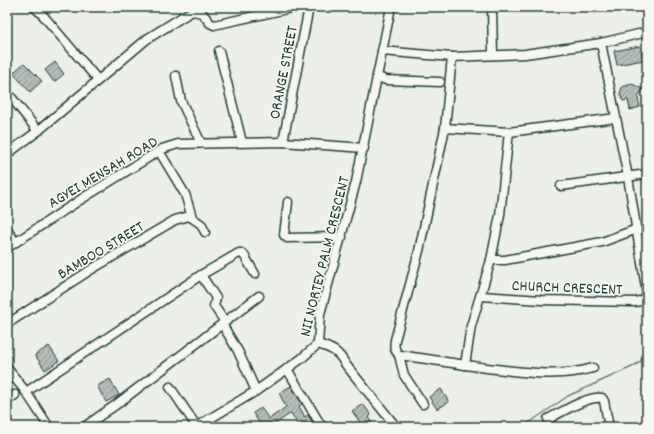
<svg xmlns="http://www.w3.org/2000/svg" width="654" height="434" font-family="Dekko,sans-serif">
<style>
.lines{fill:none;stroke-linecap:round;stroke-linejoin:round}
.stream{stroke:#6c7e77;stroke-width:1.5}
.building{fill:url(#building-hatch);stroke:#1f3d34}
.minor-casing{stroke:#1f3d34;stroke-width:11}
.minor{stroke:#f6f6f2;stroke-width:8}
.labels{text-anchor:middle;stroke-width:3.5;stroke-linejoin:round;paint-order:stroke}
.street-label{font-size:16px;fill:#1f3d34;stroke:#f6f6f2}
</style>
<defs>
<pattern id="building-hatch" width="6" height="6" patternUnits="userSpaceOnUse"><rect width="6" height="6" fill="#b4bdb8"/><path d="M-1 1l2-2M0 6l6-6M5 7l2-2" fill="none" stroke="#929b96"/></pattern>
</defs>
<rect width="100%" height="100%" fill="#edefea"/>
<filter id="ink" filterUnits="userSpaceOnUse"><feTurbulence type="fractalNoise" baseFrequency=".025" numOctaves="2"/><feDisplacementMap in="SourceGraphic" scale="8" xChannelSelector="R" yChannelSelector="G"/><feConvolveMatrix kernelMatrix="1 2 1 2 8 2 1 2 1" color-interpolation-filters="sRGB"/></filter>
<g filter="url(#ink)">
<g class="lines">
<polyline class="stream" points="523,427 568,396 632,367 640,362 647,351"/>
</g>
<g class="building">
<polygon points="640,46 643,60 617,65 614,51"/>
<polygon points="55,62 64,74 54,82 45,70"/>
<polygon points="24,63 42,81 30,92 13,73"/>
<polygon points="632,84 643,89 638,98 640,107 630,110 628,100 623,101 620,94 622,87"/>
<polygon points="49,346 59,361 45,370 35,355"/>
<polygon points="110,379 119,395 106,402 97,386"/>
<polygon points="291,386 302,404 299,406 305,417 308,415 314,425 311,427 299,427 291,413 271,427 262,427 253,413 261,408 269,419 286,407 279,393"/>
<polygon points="441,389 449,402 437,409 429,397"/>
<polygon points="363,404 371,415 369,417 372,422 364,427 363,427 352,411"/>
</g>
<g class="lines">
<defs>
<g id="minor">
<polyline points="34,7 41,13 98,80"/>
<polyline points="492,7 493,55"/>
<polyline points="601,43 628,177 647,294"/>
<polyline points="219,51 242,142"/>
<polyline points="382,51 452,57 525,54 601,43 647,32"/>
<path d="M 452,57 L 445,128 L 419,251 L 395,340 C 394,346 394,350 399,355 C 428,359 457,364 487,368 C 522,372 559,378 593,368"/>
<polyline points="377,75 380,78 386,80 440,82"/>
<polyline points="176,76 181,101 201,143"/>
<polyline points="7,92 38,131"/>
<polyline points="445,128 509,132 616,118"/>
<polyline points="283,142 309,7"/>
<polyline points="159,151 185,194 192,217"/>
<polyline points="7,154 38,131 147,39 187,14 193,11 202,13 210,23 214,25 296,7"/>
<polyline points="561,186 647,174"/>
<polyline points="288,202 284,235 287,238 342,237"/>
<polyline points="7,229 15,242"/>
<polyline points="7,248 80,200 162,149 178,144 283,142 364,148"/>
<polyline points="491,260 505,260 602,242 637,229"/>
<polyline points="201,275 216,298 214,306 225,322"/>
<polyline points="482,296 542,300 635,302 645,300 647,294"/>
<polyline points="7,324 92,269 175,220 189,216 201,224 205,232"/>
<polyline points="222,324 238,351 256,391"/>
<path d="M 318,344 C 333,349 338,351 346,365 L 393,423 L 387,427"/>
<polyline points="399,355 404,375 423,404"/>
<polyline points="465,365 471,326 491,260 500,215 509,132"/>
<polyline points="7,368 26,392 49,427"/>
<polyline points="287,369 322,427"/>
<polyline points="170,387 197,427"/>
<polyline points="26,392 201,275 239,253 241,253 244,255 255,274"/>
<polyline points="7,400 15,395"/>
<path d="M 548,419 C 562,412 587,396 602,398 L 604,401 L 609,427"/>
<polyline points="84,427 117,404 259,296"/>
<polyline points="196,427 256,391 301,359 318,344 320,314 356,182 391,7"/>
</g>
</defs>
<use href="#minor" class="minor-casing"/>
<use href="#minor" class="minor"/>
</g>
</g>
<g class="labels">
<g class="street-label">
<text transform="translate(282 72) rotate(-79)" y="6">ORANGE STREET</text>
<text transform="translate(102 171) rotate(-31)" y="6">AGYEI MENSAH ROAD</text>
<text transform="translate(100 249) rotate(-31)" y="6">BAMBOO STREET</text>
<text transform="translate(323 256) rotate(-76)" y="6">NII NORTEY PALM CRESCENT</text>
<text transform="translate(567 286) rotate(2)" y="6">CHURCH CRESCENT</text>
</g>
</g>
<rect width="654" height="434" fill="none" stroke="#f6f6f2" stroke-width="24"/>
<rect x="12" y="12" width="630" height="410" fill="none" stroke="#1f3d34" stroke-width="1.5" filter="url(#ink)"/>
</svg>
